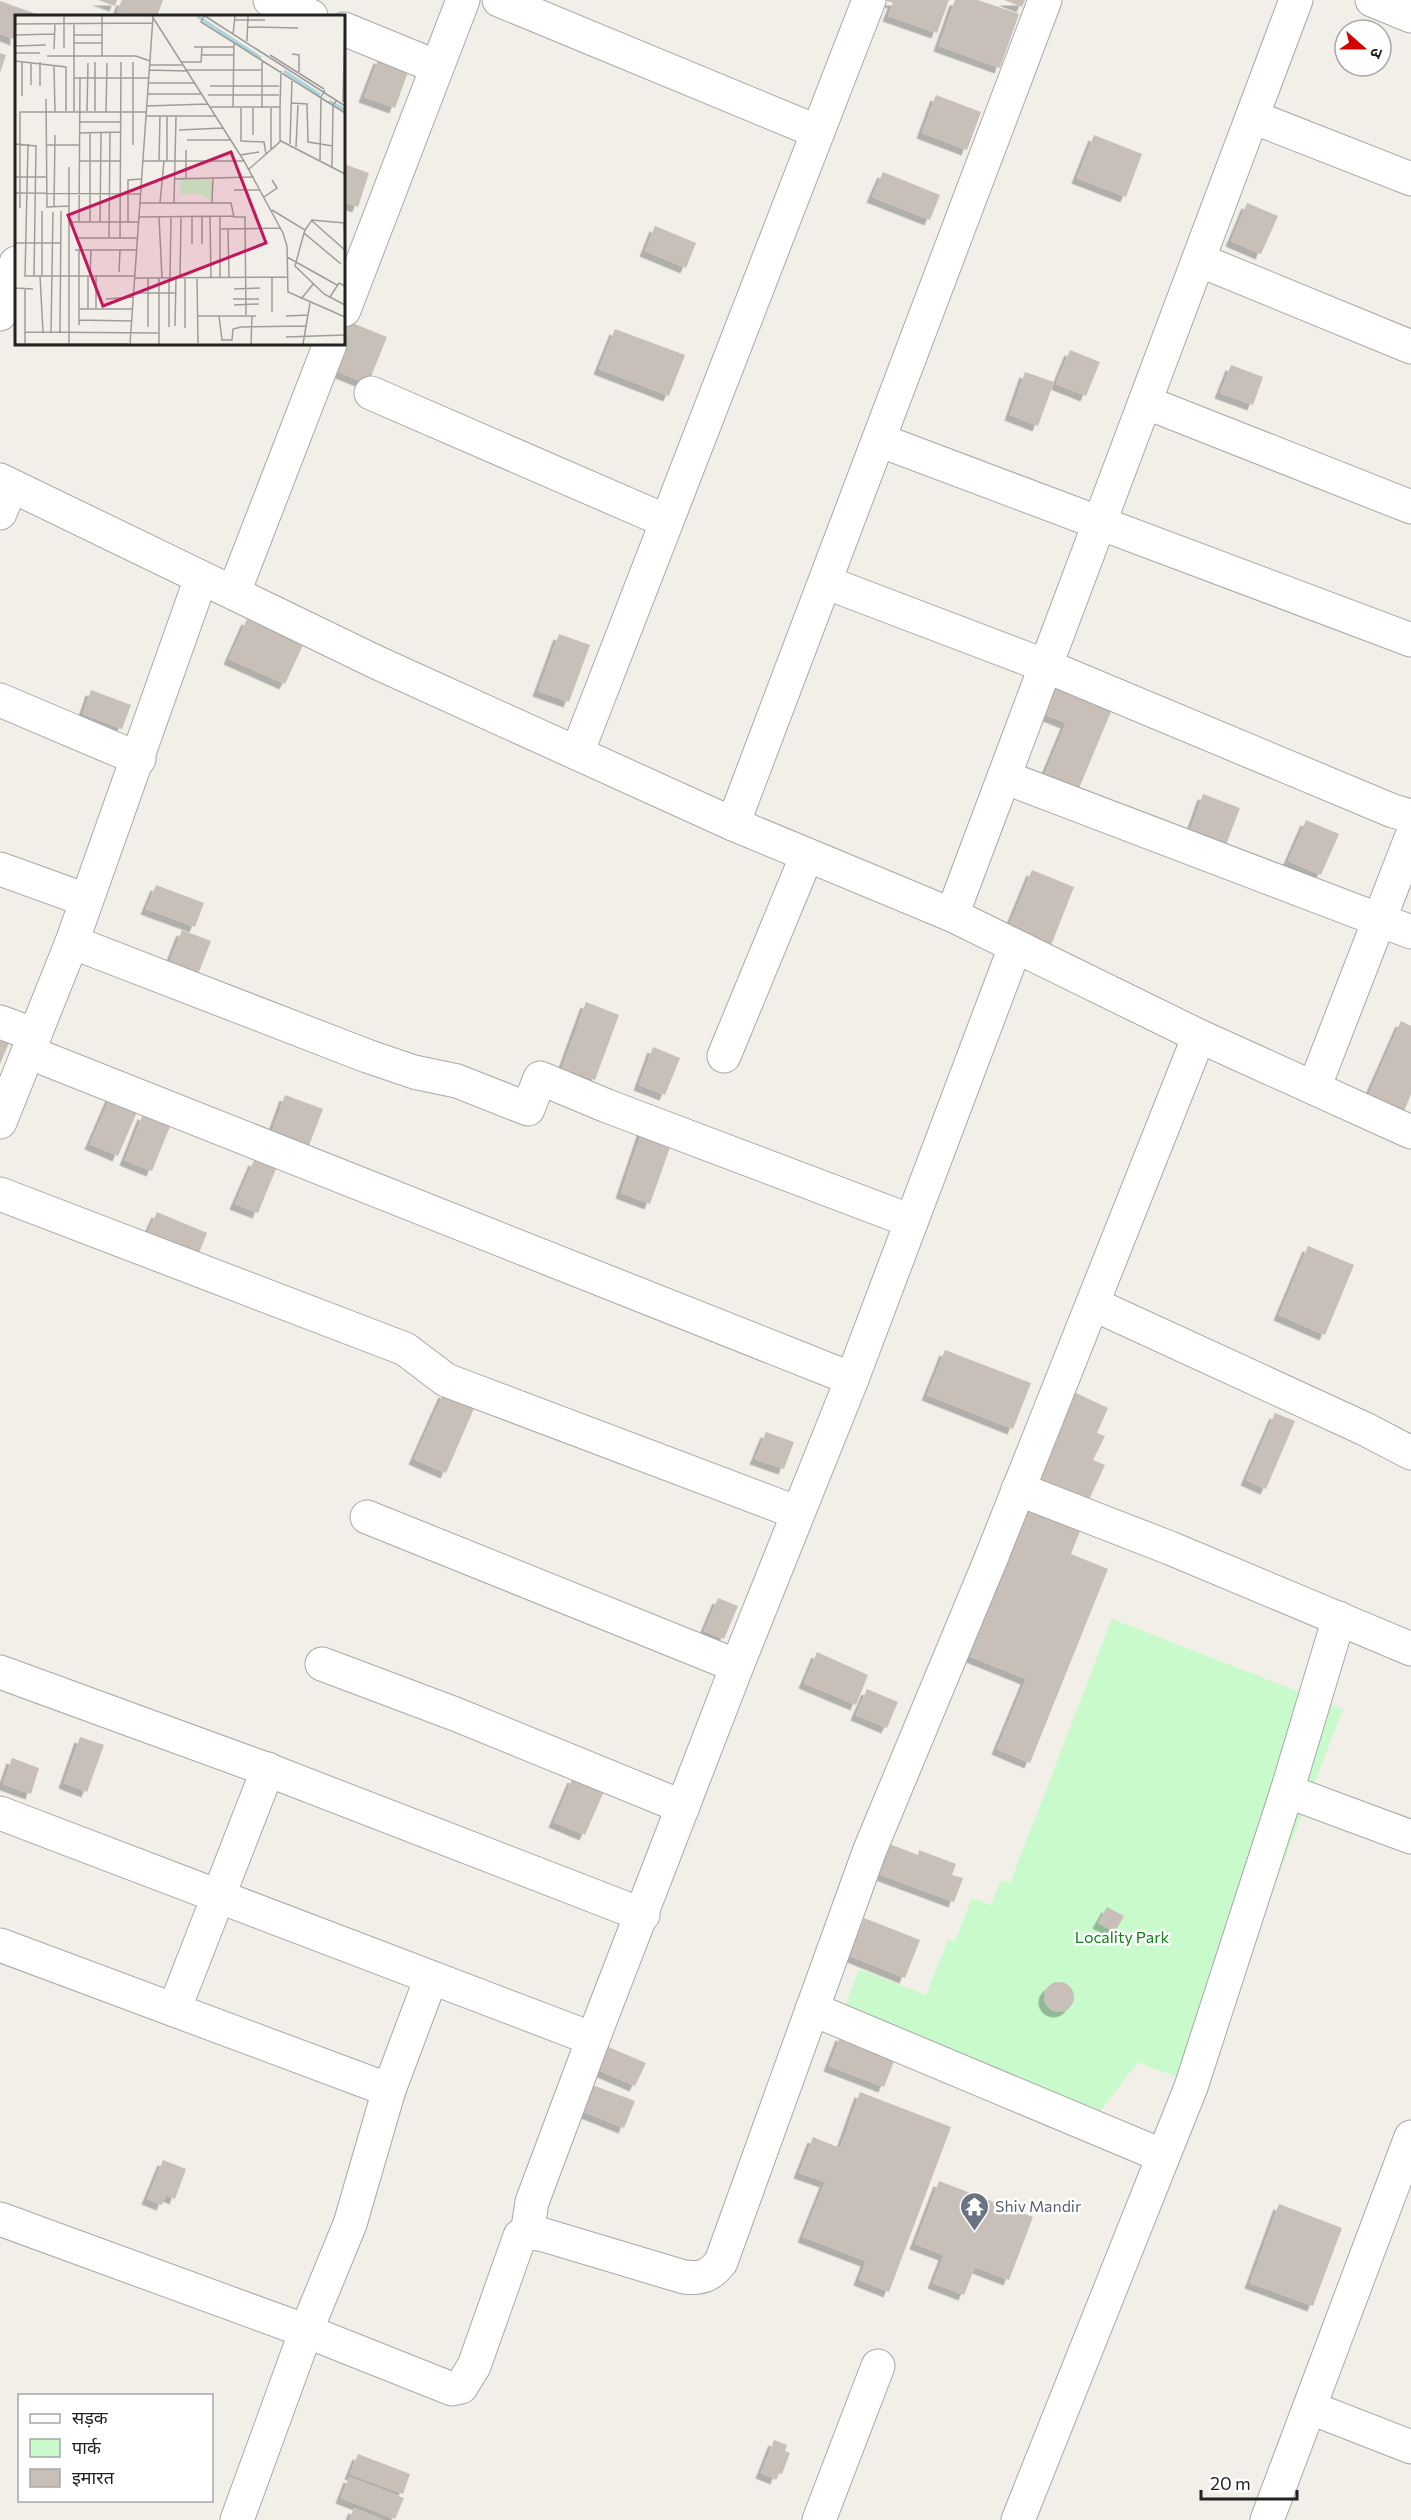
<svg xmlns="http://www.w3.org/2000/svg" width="1411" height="2520" font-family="Commissioner,'Noto Sans Devanagari',sans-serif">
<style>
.park{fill:#c8facc}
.building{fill:#c7bfb8;filter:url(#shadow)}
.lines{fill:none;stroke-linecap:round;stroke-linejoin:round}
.minor-casing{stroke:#a9a9a9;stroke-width:35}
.minor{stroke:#fff;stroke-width:33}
.labels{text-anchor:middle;stroke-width:5;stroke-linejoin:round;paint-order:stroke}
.park-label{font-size:16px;fill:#0c8416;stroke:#fff}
.worship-label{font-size:16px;fill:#5b616d;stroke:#fff;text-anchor:start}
.inset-river{fill:none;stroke:#aad3df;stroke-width:3}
.inset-road{fill:none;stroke:#9f9d99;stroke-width:1.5}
.view{fill:#c2185b;fill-opacity:0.15;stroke:#c2185b;stroke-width:3}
.inset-edge{fill:none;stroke:#222;stroke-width:3}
</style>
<defs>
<filter id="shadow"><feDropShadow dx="-5.5" dy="5.5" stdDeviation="0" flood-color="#0004"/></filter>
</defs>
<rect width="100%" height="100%" fill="#f2efe9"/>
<polygon class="park" points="1112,1619 1343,1709 1197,2085 1138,2062 1095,2118 840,2020 859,1969 926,1995 948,1940 955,1942 972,1898 991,1905 1001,1880 1010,1883"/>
<g class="building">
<polygon points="98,0 117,0 115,6"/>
<polygon points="122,0 163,0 157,16 130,16 117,12"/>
<polygon points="884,0 949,0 937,33 888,16 893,3"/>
<polygon points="955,0 978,0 1019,14 1000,68 939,46"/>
<polygon points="1004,0 1025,0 1022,7"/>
<polygon points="0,1 42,16 16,16 16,40 0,34"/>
<polygon points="0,53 6,55 0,73"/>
<polygon points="379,58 409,69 395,108 364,97"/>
<polygon points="936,95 981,112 967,150 922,133"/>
<polygon points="1094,135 1142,154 1126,197 1077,178"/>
<polygon points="344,164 369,173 358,207 344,202"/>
<polygon points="883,172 940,195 930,220 872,197"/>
<polygon points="1247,203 1278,216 1261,254 1231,241"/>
<polygon points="655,226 696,243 686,268 645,251"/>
<polygon points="345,320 387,337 368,384 326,367 344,344"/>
<polygon points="615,329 685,355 669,396 599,369"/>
<polygon points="1070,350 1100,362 1086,396 1056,384"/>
<polygon points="1231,365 1263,377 1253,405 1220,393"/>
<polygon points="1025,372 1054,382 1038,426 1010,415"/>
<polygon points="247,619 303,645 285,684 229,659"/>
<polygon points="559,634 590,645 569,702 538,691"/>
<polygon points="1051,675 1115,702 1075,798 1041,783 1066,723 1036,711"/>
<polygon points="91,690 131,705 122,729 83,714"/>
<polygon points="1203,794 1240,808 1221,858 1185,845"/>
<polygon points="1306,820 1339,834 1321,875 1288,861"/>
<polygon points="1032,870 1074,887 1048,953 1005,936"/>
<polygon points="156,885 204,903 195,927 146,909"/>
<polygon points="182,930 211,941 193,987 164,976"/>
<polygon points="586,1002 619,1015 595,1080 562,1068"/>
<polygon points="1401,1021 1411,1026 1411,1094 1403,1114 1367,1098"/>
<polygon points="0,1039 9,1043 0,1064"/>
<polygon points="653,1047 680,1058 665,1095 639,1085"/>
<polygon points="112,1093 140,1105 118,1156 90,1144"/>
<polygon points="285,1095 323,1109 305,1156 268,1142"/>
<polygon points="143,1114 171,1124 152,1171 125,1160"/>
<polygon points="643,1128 673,1139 650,1204 621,1193"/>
<polygon points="254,1160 276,1169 258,1213 235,1204"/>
<polygon points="157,1212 207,1233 196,1261 145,1239"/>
<polygon points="1308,1246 1354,1265 1325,1335 1279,1315"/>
<polygon points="945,1350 1031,1383 1013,1429 927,1395"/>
<polygon points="444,1392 475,1406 446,1473 414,1459"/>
<polygon points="1074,1392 1108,1408 1097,1433 1105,1436 1093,1460 1105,1465 1087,1504 1034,1479"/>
<polygon points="1275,1413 1295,1421 1266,1489 1246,1480"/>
<polygon points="766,1432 794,1442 784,1469 755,1459"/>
<polygon points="1029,1504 1082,1526 1071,1554 1108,1569 1030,1763 997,1749 1026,1679 969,1656"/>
<polygon points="718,1598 738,1606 724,1639 704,1631"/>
<polygon points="817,1652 868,1675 856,1705 804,1683"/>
<polygon points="867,1689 898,1702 887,1728 856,1715"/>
<polygon points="80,1737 104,1745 87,1792 64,1783"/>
<polygon points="12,1758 39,1768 31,1794 3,1784"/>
<polygon points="573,1777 604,1791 585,1835 554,1822"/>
<polygon points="887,1843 918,1855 919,1850 956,1864 952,1875 963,1878 954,1902 876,1873"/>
<polygon points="1107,1907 1124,1916 1115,1932 1098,1923"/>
<polygon points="864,1918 920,1940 905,1978 850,1956"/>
<circle cx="1059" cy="1997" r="15"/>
<polygon points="841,2035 896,2056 884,2087 829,2066"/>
<polygon points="597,2042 646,2063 635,2086 587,2065"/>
<polygon points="579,2080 635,2101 624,2128 569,2106"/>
<polygon points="860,2092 951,2127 889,2292 859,2280 866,2261 803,2237 825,2182 799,2173 813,2137 840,2148"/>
<polygon points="163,2160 186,2169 175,2199 166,2195 162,2205 147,2199"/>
<polygon points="939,2181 1033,2217 1009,2280 975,2267 964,2295 933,2283 944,2255 915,2244"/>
<polygon points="1279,2204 1342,2228 1313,2306 1250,2283"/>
<polygon points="774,2440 787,2445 785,2451 790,2453 782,2474 778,2473 776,2479 761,2473"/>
<polygon points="358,2454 410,2474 403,2494 350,2474"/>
<polygon points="349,2477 404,2498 395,2519 341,2498"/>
<polygon points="354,2508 383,2520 349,2520"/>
</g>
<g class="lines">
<defs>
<g id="minor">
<polyline points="270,0 311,16"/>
<polyline points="499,0 818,132"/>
<polyline points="1372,0 1411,16"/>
<polyline points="344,29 437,67"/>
<polyline points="1253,117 1411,179"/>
<polyline points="1199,260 1411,347"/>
<polyline points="344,310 463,0"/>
<polyline points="0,314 16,263"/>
<polyline points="371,393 666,521"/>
<polyline points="1145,402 1411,507"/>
<polyline points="879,440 1411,640"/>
<polyline points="0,480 378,663 733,824 952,915 1199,1036 1411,1132"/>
<polyline points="0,513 11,486"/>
<polyline points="825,582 1046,666 1393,811 1411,816"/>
<polyline points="234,592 330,344"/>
<polyline points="0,700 139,759"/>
<polyline points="577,753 869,0"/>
<polyline points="1004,777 1411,932"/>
<polyline points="733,824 1045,0"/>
<polyline points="0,869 86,900"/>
<polyline points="952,915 1296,0"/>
<polyline points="72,942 367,1056 414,1072 457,1081 528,1109 540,1078 607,1106 911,1221"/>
<polyline points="0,1022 35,1035"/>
<polyline points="28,1052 852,1379"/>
<polyline points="724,1056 807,855"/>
<polyline points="1314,1088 1411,838"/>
<polyline points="0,1122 72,942 201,578"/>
<polyline points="0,1194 405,1349 446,1380 798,1513"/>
<polyline points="1093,1304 1365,1429 1411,1453"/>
<polyline points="1018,1489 1170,1548 1411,1649"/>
<polyline points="367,1517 737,1666"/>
<polyline points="322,1664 455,1714 683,1807"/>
<polyline points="0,1672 263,1768 643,1915"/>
<polyline points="1287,1791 1411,1837"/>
<polyline points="0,1813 593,2039"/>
<polyline points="0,1945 389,2090"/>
<polyline points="812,2009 1163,2156"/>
<polyline points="174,2010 268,1769"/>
<path d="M 0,2219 L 306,2331 L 452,2389 L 461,2387 L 474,2366 L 520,2236 L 534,2233 L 544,2235 L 684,2277 C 701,2279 710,2276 721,2262 L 869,1852 L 990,1561 L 1199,1036"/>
<polyline points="527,2234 532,2202 593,2039 737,1666 852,1379 1015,947"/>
<polyline points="1311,2408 1411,2447"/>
<polyline points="237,2520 306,2331 350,2224 389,2090 431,1978"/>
<polyline points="819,2520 878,2366"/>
<polyline points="1018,2520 1191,2087 1287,1791 1339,1618"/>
<polyline points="1267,2520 1411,2137"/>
</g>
</defs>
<use href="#minor" class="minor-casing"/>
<use href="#minor" class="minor"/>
</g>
<defs>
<symbol id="temple-pin" viewBox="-11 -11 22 30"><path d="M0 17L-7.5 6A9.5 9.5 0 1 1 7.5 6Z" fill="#6b7280" stroke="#fff"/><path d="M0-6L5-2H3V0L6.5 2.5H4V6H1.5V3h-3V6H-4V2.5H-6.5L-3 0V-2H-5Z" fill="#fff"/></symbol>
</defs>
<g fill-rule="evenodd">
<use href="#temple-pin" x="958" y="2190" width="33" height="45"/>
</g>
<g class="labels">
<g class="park-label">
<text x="1122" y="1943">Locality Park</text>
</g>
<g class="worship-label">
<text x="995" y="2212">Shiv Mandir</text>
</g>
</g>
<g transform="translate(15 15)">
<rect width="330" height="330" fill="#f2efe9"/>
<path d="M 165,162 L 193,162 L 197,167 L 197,186 L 184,179 L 165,179 Z" fill="#c8facc"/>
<path class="inset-river" d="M 182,1 L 246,43M 269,56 L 305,80M 314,86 L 330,95"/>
<path class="inset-road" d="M 87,1 L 87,41M 137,1 L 229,146 L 268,218 L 272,231 L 273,277 L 330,302M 189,1 L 186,7 L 330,98M 190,1 L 330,91M 220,5 L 250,5M 0,9 L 137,8M 233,12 L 283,13M 0,20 L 40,19M 59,20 L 87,20M 218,20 L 220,1M 232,26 L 233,1M 59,28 L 87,28M 0,31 L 31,30M 179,32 L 219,32M 49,33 L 49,1M 39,34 L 40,8M 0,38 L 25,38M 277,39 L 284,40 L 284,57M 187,40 L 219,40M 255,40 L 309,74M 32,41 L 121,41 L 135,46M 247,45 L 247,93M 0,46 L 51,52 L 51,96M 7,46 L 7,81M 25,47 L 25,71M 80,47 L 80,96M 166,47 L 186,47 L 187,32M 135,50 L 167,50M 39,51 L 40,97M 134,55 L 171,56M 171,55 L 246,55M 59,63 L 134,63M 133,68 L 179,68M 16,70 L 16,47M 195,71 L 264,71M 132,79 L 186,79M 193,80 L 264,80M 31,84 L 32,192 L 54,191M 328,87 L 330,1M 277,88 L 292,89 L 293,127 L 318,131M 131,91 L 193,89M 196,92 L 265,92 L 266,56M 218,92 L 219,27M 226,93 L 226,126 L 249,127 L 251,139M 59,96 L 59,8M 72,96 L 73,48M 91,97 L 92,48M 131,101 L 200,101M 152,102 L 152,146M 64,107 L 105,107M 164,115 L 208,113M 64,118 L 105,117M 238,120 L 238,93M 172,125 L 216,125M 265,126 L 265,92M 0,129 L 21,131 L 19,261M 13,129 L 10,261 L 120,261M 275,129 L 277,64M 31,130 L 64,130M 118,130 L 118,47M 281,132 L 283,90M 256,134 L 256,93M 171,135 L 171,163M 225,140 L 244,137M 305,145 L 306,82 L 310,75M 64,146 L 105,146M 127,146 L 229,146M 144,146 L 145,101M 54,152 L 54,329M 317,153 L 318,90 L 322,85M 234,154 L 266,126 L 330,159M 0,162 L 32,162M 159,164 L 239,162M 219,175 L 245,175M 0,178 L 125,179M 249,182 L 262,173 L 257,165M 125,188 L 216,188 L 219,202 L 230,202 L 231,300M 145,188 L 149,146M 159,188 L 161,102M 197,188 L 198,162M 39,192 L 40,120M 5,193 L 5,97 L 131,97M 257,195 L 290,215 L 289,218 L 326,249M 27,196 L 27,261M 124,202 L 219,201M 144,202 L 147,263M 195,202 L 196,263M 205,202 L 205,263M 297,206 L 330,235M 53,207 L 123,207M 64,207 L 65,63M 75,207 L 75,118M 85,207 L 86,118M 113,207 L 113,165 L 126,164M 329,209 L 330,227M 205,214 L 265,213M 213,214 L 214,263M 290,215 L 297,205 L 330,208M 289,218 L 280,251 L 309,279 L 330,290M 60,223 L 123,223M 94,223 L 95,118M 105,223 L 106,47M 0,228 L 46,228M 177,229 L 177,202M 187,229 L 187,202M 60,235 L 122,235M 272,242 L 322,270M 104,257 L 105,235M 25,261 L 28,317M 73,261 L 73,294M 75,261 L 76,235M 120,263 L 272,262M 144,263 L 144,329M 154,263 L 154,312M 155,263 L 156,202M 165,263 L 166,202M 182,263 L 183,328M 257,263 L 257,297M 0,270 L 0,325M 0,273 L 18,274M 219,274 L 245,273M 119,278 L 161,278M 315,282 L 324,268 L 330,271M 91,284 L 118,282M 218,284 L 244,284M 286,284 L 299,268M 219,290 L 244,289M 81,293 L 81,261M 64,294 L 118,294M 182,301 L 241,301M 204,301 L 207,325 L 217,325 L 218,314 L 226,312 L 291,311M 271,301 L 293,300M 64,305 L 117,306M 64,310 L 64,235M 160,311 L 161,263M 133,312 L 133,263M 170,313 L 170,263M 10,317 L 144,318M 36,317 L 38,197M 45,317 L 46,196M 271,322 L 330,320M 0,329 L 113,329M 10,329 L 10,273M 115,329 L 138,2M 236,329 L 237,301M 288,329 L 295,288"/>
<path class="view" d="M 216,137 L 251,228 L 88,291 L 53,200 Z"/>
<rect width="330" height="330" class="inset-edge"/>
</g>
<rect x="18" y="2394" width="195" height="108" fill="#ffffff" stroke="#a7a7a7" stroke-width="1.5"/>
<rect x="30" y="2414" width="30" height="9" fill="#ffffff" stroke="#a7a7a7" stroke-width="1.5"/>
<text x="72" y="2424" font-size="18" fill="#222222">सड़क</text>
<rect x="30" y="2439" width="30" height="18" fill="#c8facc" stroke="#a7a7a7" stroke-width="1.5"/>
<text x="72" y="2454" font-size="18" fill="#222222">पार्क</text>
<rect x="30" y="2469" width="30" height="18" fill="#c7bfb8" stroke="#a7a7a7" stroke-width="1.5"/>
<text x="72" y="2484" font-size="18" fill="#222222">इमारत</text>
<g transform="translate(1363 48) rotate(111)"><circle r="28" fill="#ffffff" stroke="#a7a7a7" stroke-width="1.5"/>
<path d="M0-4.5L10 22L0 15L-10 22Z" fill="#d40000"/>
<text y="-9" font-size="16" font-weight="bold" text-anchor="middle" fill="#222222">उ</text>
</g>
<path d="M1201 2490v9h96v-9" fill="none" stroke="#222222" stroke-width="3"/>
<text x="1210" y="2490" font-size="18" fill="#222222" stroke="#ffffff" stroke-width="4.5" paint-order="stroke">20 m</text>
</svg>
